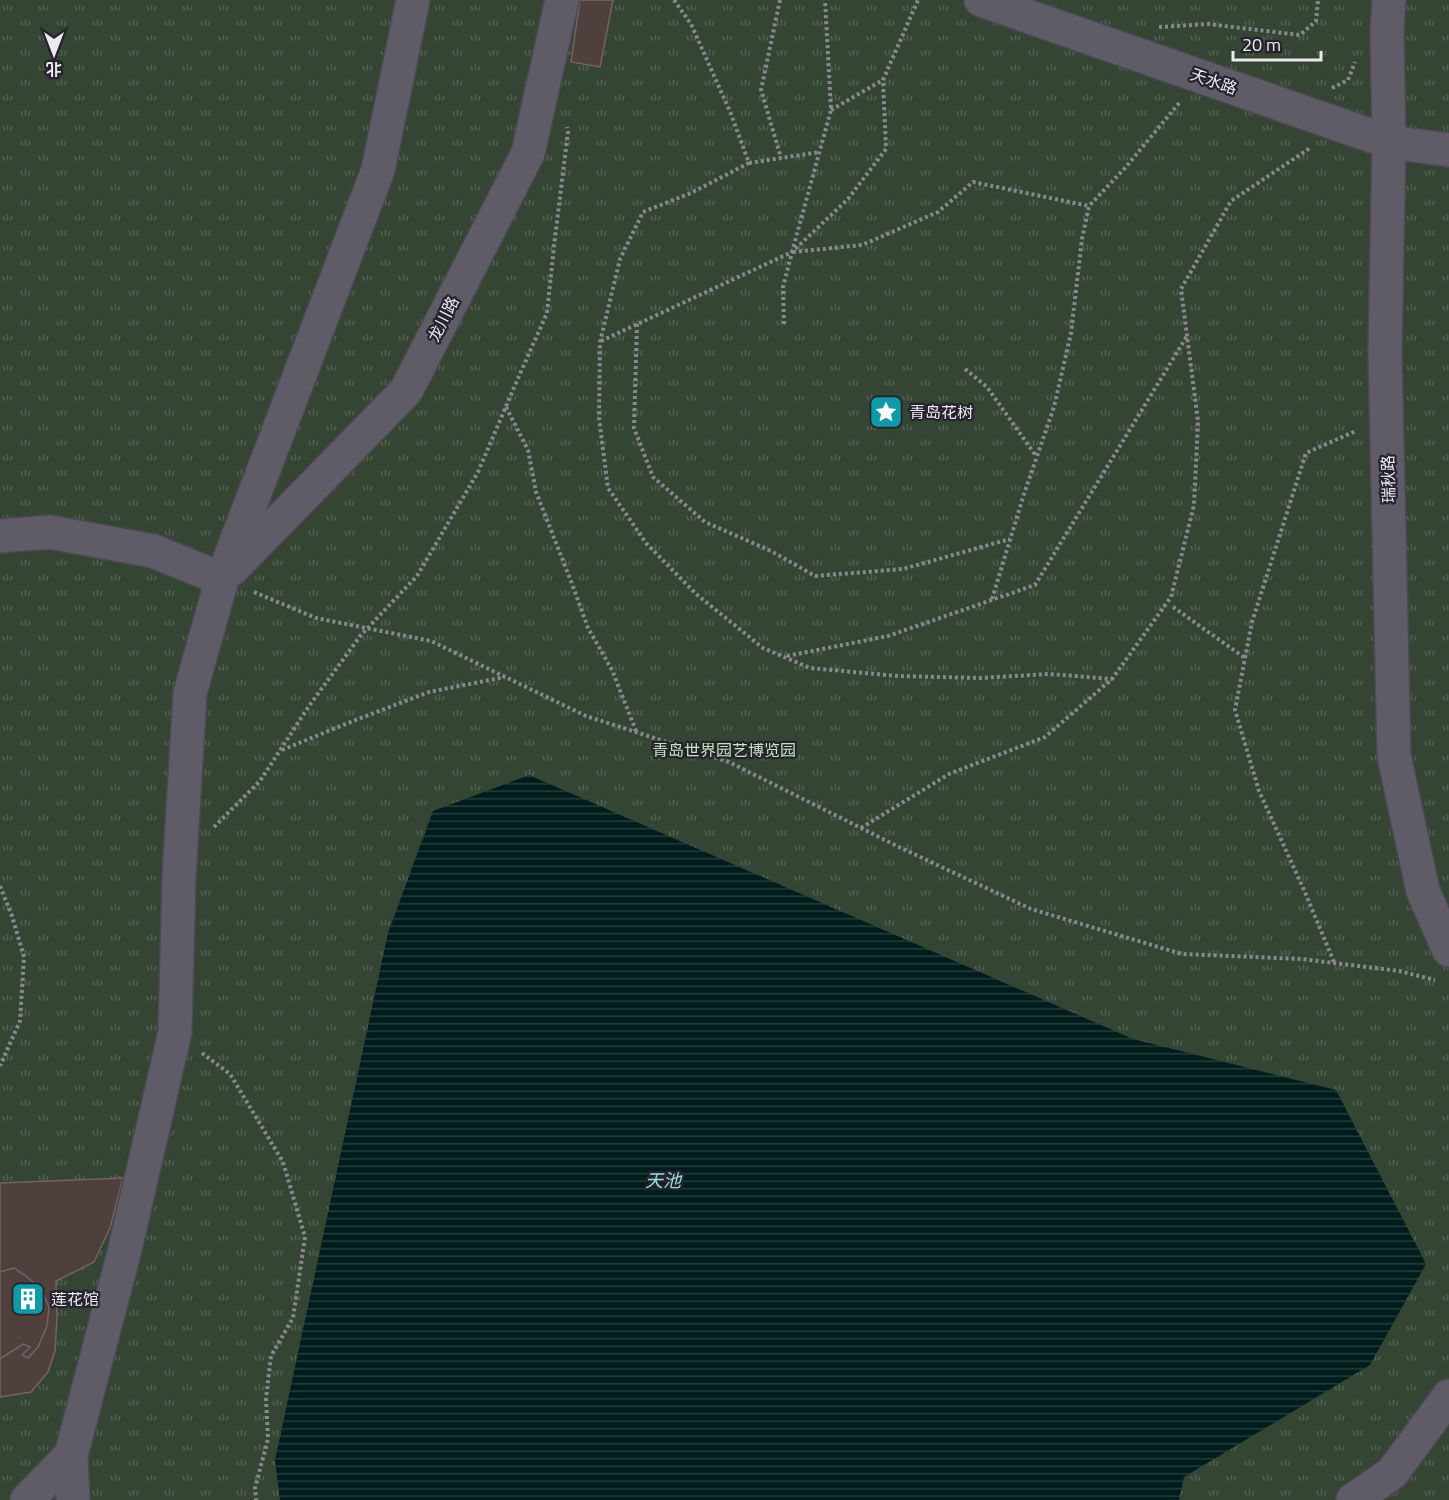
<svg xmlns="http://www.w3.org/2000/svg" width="1449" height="1500" font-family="'Titillium Web','Noto Sans SC',sans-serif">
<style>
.grass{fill:url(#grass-tufts)}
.water{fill:url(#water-rules)}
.building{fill:#4f403e;stroke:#736462;stroke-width:1.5}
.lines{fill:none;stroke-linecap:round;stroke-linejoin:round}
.minor-casing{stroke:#4b4851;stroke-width:36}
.path{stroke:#898790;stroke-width:4;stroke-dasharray:3 3;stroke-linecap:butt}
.minor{stroke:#5f5c68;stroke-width:33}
.labels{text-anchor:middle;stroke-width:4.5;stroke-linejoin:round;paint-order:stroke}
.street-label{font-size:16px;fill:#eceaf1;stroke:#27232e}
.poi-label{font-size:16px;fill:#eceaf1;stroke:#27232e;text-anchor:start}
.park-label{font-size:16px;fill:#bee7ba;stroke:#27232e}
.water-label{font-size:18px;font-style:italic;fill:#93dfde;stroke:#27232e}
</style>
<defs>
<pattern id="grass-tufts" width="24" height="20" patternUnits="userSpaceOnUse" patternTransform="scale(1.5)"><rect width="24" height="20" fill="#354534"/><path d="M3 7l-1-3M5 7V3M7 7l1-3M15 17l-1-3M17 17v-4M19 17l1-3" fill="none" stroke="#526052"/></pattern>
<pattern id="water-rules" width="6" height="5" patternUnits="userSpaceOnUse" patternTransform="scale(1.5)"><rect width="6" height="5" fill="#001c1c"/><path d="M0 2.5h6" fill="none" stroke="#253d3d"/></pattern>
</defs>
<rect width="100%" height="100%" fill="#302d38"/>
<rect class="grass" x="0" y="0" width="1449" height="1500"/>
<polygon class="water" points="529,775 1133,1039 1336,1090 1426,1264 1370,1365 1184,1477 1179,1500 280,1500 275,1460 388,933 433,811"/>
<g class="building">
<polygon points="580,0 613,0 600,67 571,62"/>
<polygon points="123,1178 110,1228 94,1262 56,1281 57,1317 55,1351 48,1372 31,1392 0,1397 0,1183"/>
<polygon points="14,1268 26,1276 41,1289 49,1307 47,1326 38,1347 28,1358 22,1355 30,1347 23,1344 0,1359 0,1272"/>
</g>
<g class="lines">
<defs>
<g id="minor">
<polyline points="981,0 1389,142 1449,150"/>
<polyline points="1389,0 1387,30 1389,142 1385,352 1394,756 1423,891 1449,950"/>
<polyline points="0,536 49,532 153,551 222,579"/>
<polyline points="232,569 406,391 528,153 562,0"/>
<polyline points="27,1500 71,1455"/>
<polyline points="73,1500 71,1455 124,1253 175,1032 179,877 190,693 222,579 378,170 413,0"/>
<polyline points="1353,1500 1392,1473 1449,1396"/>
</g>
</defs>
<use href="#minor" class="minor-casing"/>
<g class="path">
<polyline points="674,0 691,24 731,114 749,163 691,193 643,212 620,259 600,342 599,418 608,488 646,543 696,594 763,648 810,668 898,676 980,678 1049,674 1112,679"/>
<polyline points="780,0 761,90 781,158"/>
<polyline points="1159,27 1208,24 1300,35 1316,21 1318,0"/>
<polyline points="1332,88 1348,80 1355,62"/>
<polyline points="831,110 883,80"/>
<polyline points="749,163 820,152"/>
<polyline points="793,252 862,245 938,212 973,182 1089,206"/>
<polyline points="637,324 634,428 653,477 705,522 771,551 815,576 903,569 1010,539"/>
<polyline points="784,324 783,287 792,252 848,199 886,149 883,80 918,0"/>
<polyline points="601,341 792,252 831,110 825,0"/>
<polyline points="965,369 987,387 1036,456"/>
<polyline points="506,407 528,450 536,492 571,581 588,628 612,670 636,731"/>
<polyline points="254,592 316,618 431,641 586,716 729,762 899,847 1031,909 1182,954 1302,959 1399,971 1435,980"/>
<polyline points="992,599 1024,494 1054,407 1071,333 1082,239 1089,206 1125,168 1180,102"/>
<polyline points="1173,607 1245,658"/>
<polyline points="787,656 888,636 1035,585 1187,336"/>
<polyline points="282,750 353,721 429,692 505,677"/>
<polyline points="214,827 260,781 309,706 361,635 417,576 478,472 519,376 547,313 554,246 568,132 567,127"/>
<polyline points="861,828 949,774 1045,737 1112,679 1171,597 1194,505 1198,421 1181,289 1231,201 1310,148"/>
<polyline points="0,886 12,916 24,957 20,1021 0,1066"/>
<polyline points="1334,962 1304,890 1259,791 1235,710 1252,622 1306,453 1356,431"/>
<polyline points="202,1053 230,1074 283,1162 305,1237 293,1318 271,1356 266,1399 268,1439 255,1488 256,1500"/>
</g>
<use href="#minor" class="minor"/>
</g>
<defs>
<symbol id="sight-square" viewBox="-11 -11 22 22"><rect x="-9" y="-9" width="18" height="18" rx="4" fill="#0f9aa8" stroke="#27232e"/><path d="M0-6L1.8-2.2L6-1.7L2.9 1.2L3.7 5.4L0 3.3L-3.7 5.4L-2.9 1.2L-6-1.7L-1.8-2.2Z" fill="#fff"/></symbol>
<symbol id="building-square" viewBox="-11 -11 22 22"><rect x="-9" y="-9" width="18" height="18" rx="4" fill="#0f9aa8" stroke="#27232e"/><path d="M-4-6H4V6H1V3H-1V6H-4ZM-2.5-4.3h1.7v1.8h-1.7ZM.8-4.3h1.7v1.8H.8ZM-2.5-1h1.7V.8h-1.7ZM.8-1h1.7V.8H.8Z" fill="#fff"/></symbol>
</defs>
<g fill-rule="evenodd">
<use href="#sight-square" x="867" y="393" width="38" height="38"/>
<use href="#building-square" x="9" y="1280" width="38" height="38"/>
</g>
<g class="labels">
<g class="street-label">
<text transform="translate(1214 81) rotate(19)" y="6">天水路</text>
<text transform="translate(443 319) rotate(-63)" y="6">龙川路</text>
<text transform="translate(1388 479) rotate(-91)" y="6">瑞秋路</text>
</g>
<g class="poi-label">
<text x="909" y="418">青岛花树</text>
<text x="51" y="1305">莲花馆</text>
</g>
<g class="park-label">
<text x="724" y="756">青岛世界园艺博览园</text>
</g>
<g class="water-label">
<text x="663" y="1187">天池</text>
</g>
</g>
<g transform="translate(54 54) rotate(180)" stroke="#27232e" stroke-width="4.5" paint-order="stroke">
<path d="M0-4.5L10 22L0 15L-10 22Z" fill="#eceaf1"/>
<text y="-9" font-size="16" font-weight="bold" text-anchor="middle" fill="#eceaf1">北</text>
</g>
<path d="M1233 51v9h88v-9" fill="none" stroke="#eceaf1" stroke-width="3"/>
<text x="1242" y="51" font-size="18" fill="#eceaf1" stroke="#27232e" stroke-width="4.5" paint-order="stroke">20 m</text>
</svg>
